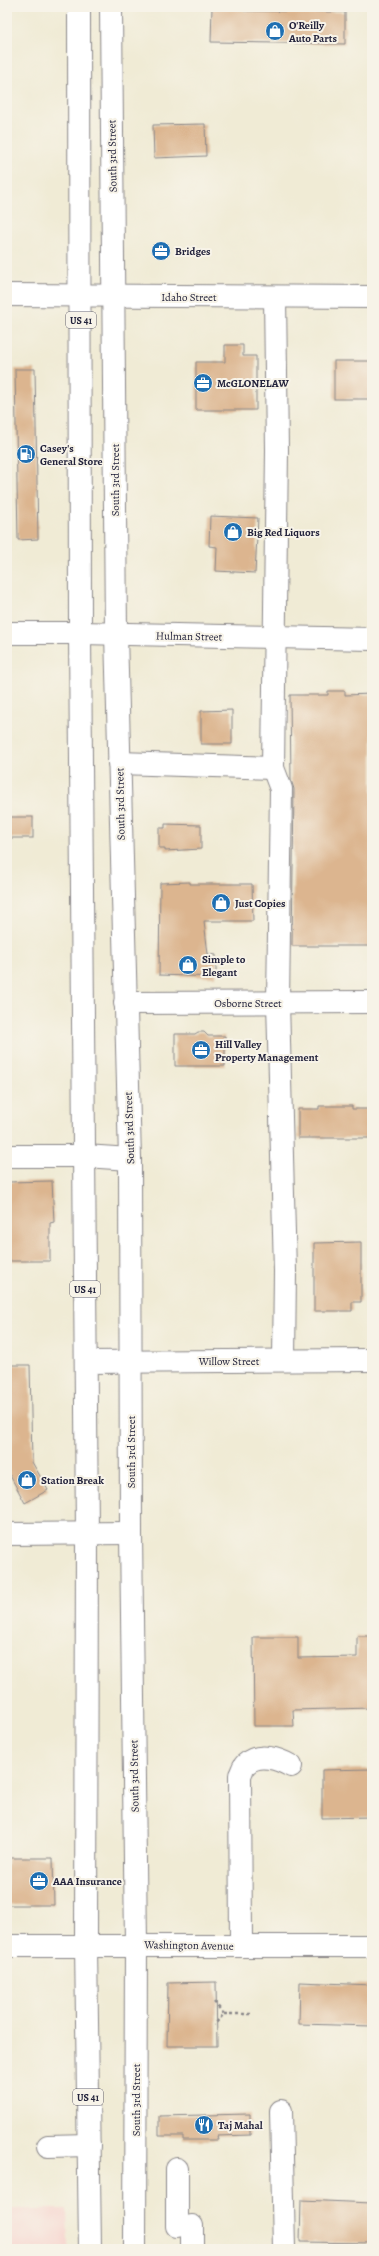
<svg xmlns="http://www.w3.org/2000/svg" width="379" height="2256" font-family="Alegreya,serif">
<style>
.built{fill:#f7d0cb}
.building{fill:#dcb58f}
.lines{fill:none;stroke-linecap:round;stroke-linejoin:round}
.minor-casing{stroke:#898688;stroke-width:24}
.major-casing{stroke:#898688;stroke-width:24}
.highway-casing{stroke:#898688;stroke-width:24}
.path{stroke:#898688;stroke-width:2.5;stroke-dasharray:3 3;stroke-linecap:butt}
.minor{stroke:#fff;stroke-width:22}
.major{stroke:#fff;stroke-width:22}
.highway{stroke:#fff;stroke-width:22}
.labels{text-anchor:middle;stroke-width:4;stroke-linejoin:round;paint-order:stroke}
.shield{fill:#f7f3e8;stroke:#62616f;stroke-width:1}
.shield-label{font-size:10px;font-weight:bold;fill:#22223b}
.poi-label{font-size:11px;font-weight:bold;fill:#22223b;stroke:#f7f3e8;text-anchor:start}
.street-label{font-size:11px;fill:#22223b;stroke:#f7f3e8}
</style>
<rect width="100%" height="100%" fill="#f7f3e8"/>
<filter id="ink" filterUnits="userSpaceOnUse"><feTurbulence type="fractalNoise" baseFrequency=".025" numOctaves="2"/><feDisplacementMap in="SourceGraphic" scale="8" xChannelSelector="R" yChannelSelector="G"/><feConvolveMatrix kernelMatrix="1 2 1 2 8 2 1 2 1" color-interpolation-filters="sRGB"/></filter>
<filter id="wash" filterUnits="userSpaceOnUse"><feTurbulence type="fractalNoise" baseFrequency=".012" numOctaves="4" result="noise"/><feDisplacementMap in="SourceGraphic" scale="16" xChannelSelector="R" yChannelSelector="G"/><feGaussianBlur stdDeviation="0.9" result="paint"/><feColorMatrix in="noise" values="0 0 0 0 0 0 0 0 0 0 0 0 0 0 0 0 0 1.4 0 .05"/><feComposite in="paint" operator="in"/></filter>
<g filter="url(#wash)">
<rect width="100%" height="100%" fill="#f0ebd5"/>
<polygon class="built" points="7,2209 67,2209 68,2249 7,2249"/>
<g id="blocks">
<g class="building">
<polygon points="212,7 244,7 244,11 345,12 345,44 211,42"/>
<polygon points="205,124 206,156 154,158 153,125"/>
<polygon points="225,345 243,345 243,356 256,356 256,410 196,410 196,362 225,362"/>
<rect x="334" y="361" width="38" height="38"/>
<polygon points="15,369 35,369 38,539 18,540"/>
<polygon points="210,516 258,518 255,573 216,571 217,547 209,546"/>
<polygon points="328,691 345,691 345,695 372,694 372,946 292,946 294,789 291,780 290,695 328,695"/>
<polygon points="232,710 232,744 201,744 201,711"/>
<rect x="7" y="817" width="26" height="21"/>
<polygon points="165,824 201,825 201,849 165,851 165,848 159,848 159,828 165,828"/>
<polygon points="190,882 190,884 252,884 253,921 204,921 208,954 216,955 216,977 159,975 160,883"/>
<polygon points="198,1032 204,1032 208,1036 225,1036 225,1066 175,1066 175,1034 195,1034"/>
<polygon points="319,1106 352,1106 352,1109 372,1109 372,1138 298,1138 298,1109 319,1109"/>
<polygon points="52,1181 54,1222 50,1223 50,1261 7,1261 7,1182"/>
<polygon points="361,1242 361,1302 352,1302 352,1311 314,1311 314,1243"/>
<polygon points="7,1365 30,1365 32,1462 48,1490 25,1503 7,1470"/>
<polygon points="357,1636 372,1636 372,1708 293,1710 294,1726 254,1726 253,1637 298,1637 298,1658 357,1657"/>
<polygon points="372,1769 372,1817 322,1818 322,1770"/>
<polygon points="7,1858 53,1858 54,1905 7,1905"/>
<polygon points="216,1982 217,2046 167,2046 168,1983"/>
<polygon points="300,1982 372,1985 372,2026 299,2024"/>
<polygon points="250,2114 250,2135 217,2136 218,2140 183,2140 183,2136 159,2136 159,2116"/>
<polygon points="301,2200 372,2203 372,2243 300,2242"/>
</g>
</g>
</g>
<g filter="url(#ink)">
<use href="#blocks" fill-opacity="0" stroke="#898688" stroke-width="1"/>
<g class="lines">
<defs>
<g id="minor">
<polyline points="7,295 372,297"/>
<polyline points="275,297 277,450 273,768 281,789 278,1002 285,1271 284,1360"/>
<polyline points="7,633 80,633"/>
<polyline points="119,763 273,768"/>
<polyline points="125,1003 372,1002"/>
<polyline points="7,1156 85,1156 130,1159"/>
<polyline points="86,1362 372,1360"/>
<polyline points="7,1534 131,1533"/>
<path d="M 241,1945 L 240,1775 C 242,1772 243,1766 246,1764 C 259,1752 279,1759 291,1766"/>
<polyline points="7,1946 372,1946"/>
<polyline points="281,2111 284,2249"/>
<polyline points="48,2146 89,2145"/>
<polyline points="177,2169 177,2226"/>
<polyline points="192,2226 192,2249"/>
</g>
<polyline id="major" points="80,633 372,639"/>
<g id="highway">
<polyline points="79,7 80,633 87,1534 86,1944 90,2249"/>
<polyline points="111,7 116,634 130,1159 131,1533 136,1944 135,2249"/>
</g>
</defs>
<use href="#minor" class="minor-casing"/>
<use href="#major" class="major-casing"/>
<use href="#highway" class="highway-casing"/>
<g class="path">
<polyline points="214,2002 224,2014 214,2025"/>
<polyline points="224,2014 252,2014"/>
</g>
<use href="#minor" class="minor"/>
<use href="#major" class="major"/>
<use href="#highway" class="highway"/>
</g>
</g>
<defs>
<symbol id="shop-disc" viewBox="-11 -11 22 22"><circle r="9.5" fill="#1f6fb2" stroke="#f7f3e8"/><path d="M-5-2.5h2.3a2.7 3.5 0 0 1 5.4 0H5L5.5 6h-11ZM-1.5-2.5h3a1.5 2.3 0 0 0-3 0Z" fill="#fff"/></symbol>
<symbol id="office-disc" viewBox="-11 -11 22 22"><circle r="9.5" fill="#1f6fb2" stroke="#f7f3e8"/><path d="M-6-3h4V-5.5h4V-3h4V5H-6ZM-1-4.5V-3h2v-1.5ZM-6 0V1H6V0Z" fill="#fff"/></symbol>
<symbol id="fuel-disc" viewBox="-11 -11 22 22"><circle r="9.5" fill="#1f6fb2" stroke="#f7f3e8"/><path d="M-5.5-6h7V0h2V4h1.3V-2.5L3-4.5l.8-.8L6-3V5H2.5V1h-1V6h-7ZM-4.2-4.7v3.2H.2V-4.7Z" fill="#fff"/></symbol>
<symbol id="restaurant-disc" viewBox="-11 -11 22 22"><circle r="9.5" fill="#1f6fb2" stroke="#f7f3e8"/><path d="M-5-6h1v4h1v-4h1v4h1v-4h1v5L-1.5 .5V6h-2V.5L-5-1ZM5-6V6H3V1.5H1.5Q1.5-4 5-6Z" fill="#fff"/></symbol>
</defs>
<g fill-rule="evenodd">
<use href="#shop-disc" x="264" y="20" width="22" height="22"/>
<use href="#office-disc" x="150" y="240" width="22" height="22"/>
<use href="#office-disc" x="192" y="372" width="22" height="22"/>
<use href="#fuel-disc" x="15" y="443" width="22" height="22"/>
<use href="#shop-disc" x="222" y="521" width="22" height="22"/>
<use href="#shop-disc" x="210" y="892" width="22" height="22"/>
<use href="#shop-disc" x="177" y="954" width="22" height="22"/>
<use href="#office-disc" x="190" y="1039" width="22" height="22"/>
<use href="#shop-disc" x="16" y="1469" width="22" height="22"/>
<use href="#office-disc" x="28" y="1870" width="22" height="22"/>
<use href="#restaurant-disc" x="193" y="2114" width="22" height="22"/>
</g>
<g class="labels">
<g class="shield">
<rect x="66" y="312" width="30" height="16" rx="3"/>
<rect x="70" y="1281" width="30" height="16" rx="3"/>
<rect x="73" y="2089" width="30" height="16" rx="3"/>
</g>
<g class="shield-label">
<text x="81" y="324">US 41</text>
<text x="85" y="1293">US 41</text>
<text x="88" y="2101">US 41</text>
</g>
<g class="poi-label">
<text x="289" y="29">O'Reilly<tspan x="289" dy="13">Auto Parts</tspan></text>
<text x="175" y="255">Bridges</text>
<text x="217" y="387">McGLONELAW</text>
<text x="40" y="452">Casey's<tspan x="40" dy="13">General Store</tspan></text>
<text x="247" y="536">Big Red Liquors</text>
<text x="235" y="907">Just Copies</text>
<text x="202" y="963">Simple to<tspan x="202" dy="13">Elegant</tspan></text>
<text x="215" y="1048">Hill Valley<tspan x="215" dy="13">Property Management</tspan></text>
<text x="41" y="1484">Station Break</text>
<text x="53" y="1885">AAA Insurance</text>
<text x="218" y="2129">Taj Mahal</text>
</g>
<g class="street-label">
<text transform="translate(112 156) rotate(-91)" y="4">South 3rd Street</text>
<text x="189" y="301">Idaho Street</text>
<text transform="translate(115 480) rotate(-90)" y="4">South 3rd Street</text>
<text transform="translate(189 636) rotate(1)" y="4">Hulman Street</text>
<text transform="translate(120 804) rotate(-91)" y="4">South 3rd Street</text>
<text x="248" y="1007">Osborne Street</text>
<text transform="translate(129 1128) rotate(-92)" y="4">South 3rd Street</text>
<text x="229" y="1365">Willow Street</text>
<text transform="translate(131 1452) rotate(-90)" y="4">South 3rd Street</text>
<text transform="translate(134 1776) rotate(-91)" y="4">South 3rd Street</text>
<text transform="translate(189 1945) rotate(1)" y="4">Washington Avenue</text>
<text transform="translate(136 2100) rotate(-90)" y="4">South 3rd Street</text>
</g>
</g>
<rect width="379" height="2256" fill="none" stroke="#f7f3e8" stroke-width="24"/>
</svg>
